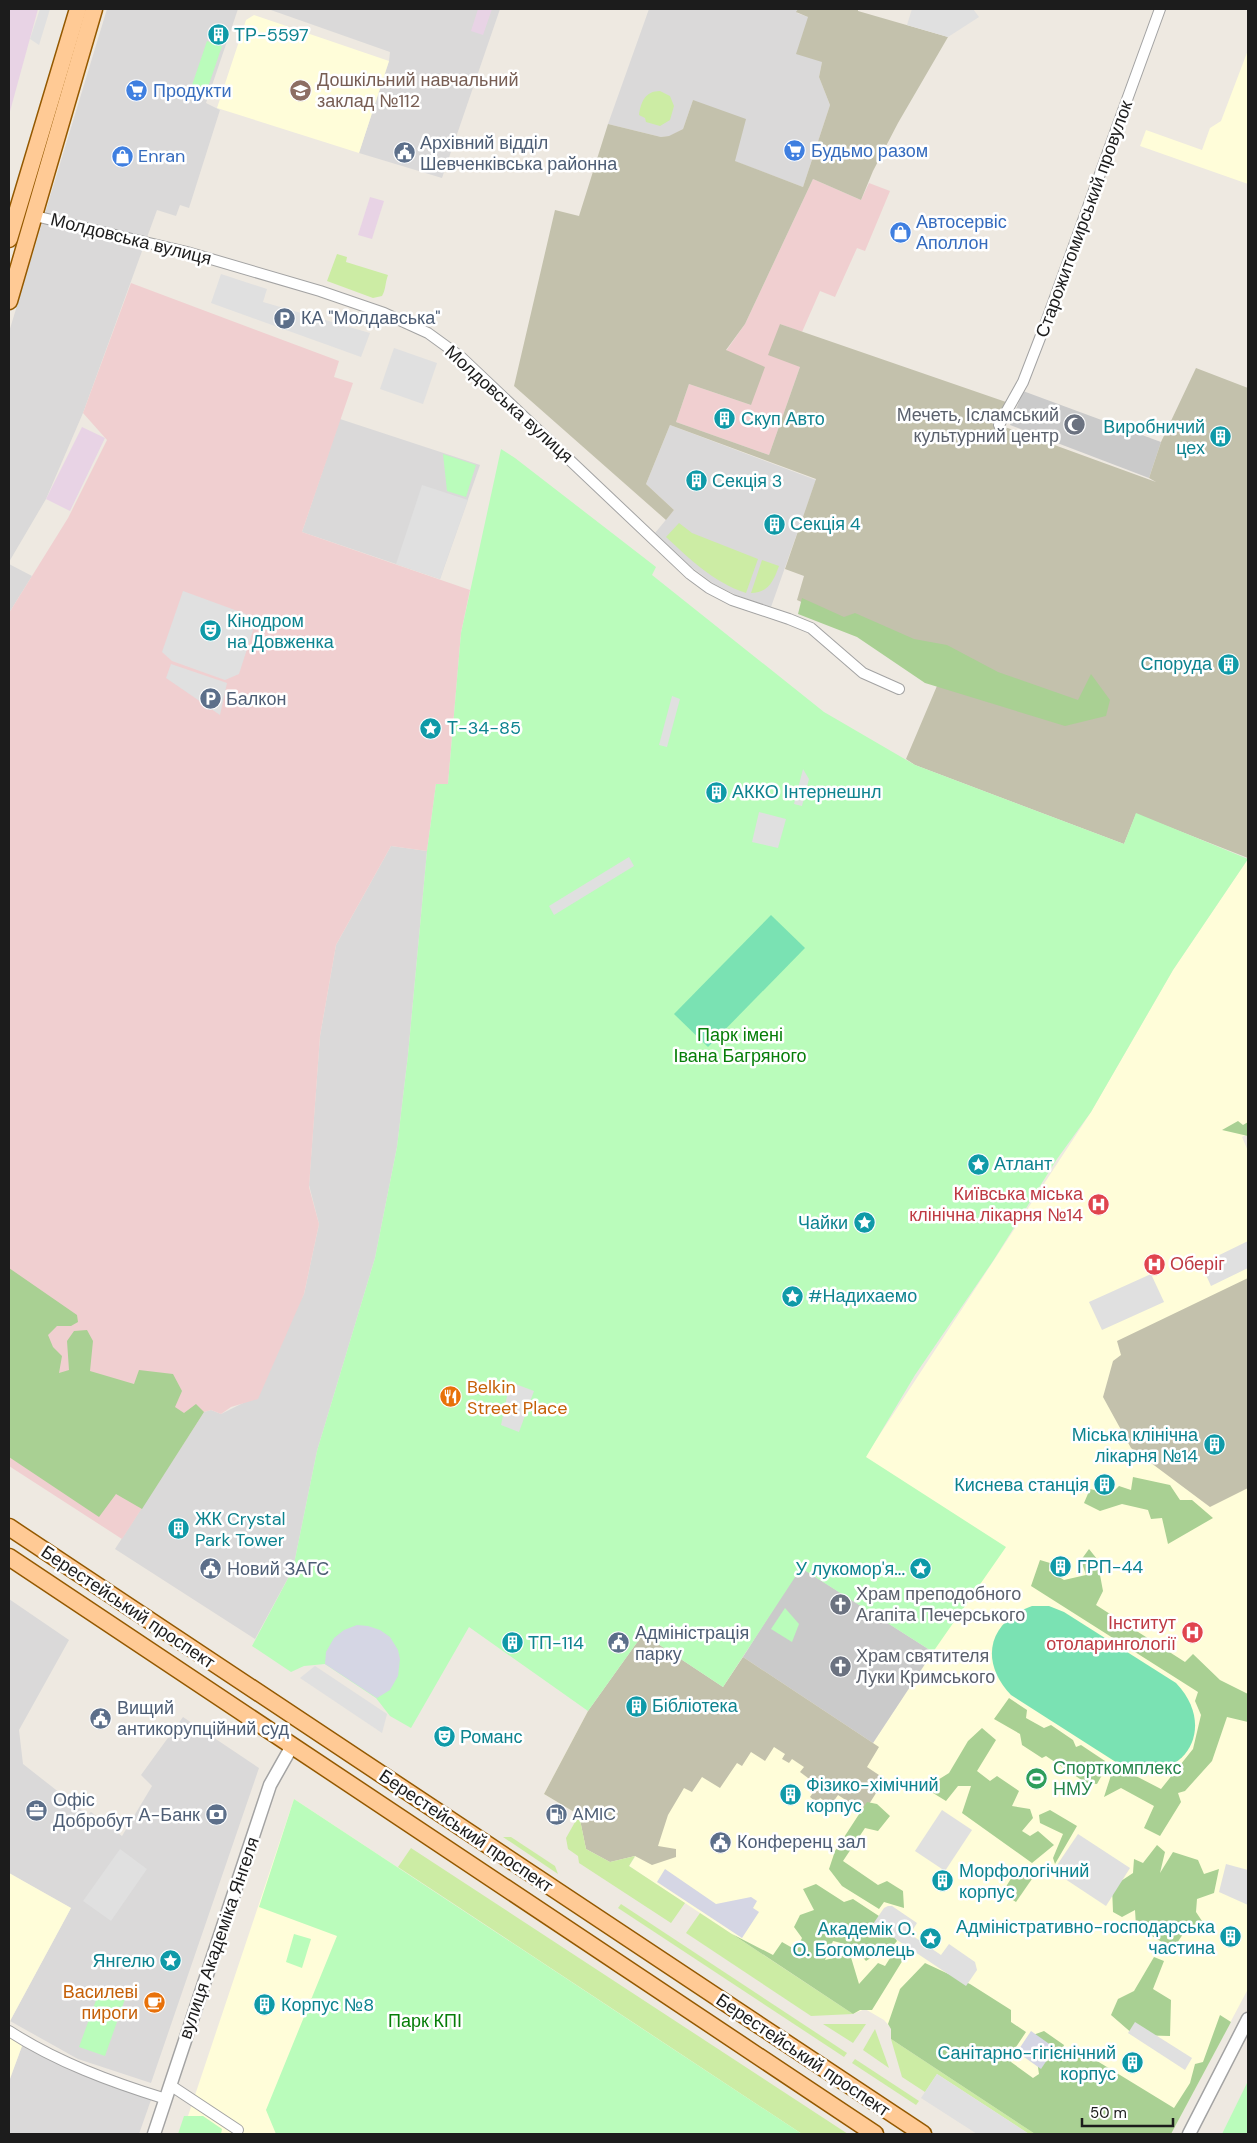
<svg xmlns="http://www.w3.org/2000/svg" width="1257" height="2143" font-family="'DM Sans',sans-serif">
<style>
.residential{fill:#dad9d9}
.commercial{fill:#f0cfd0}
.industrial{fill:#e8d3e5}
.education{fill:#fffdd9}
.religious{fill:#cacaca}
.construction{fill:#c3c1ac}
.grass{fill:#cceca4}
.forest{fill:#a9d093}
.park{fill:#bafcbb}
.pitch{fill:#7ae2b3}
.parking{fill:#e0e0e0}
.plaza{fill:#d5d6e4}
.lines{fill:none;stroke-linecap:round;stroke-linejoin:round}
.minor-casing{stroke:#a3a3a3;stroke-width:12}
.tertiary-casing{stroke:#a3a3a3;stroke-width:15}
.primary-casing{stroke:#945900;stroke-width:19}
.minor{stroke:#fff;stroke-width:10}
.tertiary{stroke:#fff;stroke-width:12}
.primary{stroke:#ffca95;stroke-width:16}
.labels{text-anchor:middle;stroke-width:5;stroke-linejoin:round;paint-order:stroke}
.culture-label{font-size:18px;fill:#0d838f;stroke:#fff;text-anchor:start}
.education-label{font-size:18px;fill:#785e54;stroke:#fff;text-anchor:start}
.shop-label{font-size:18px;fill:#366cbe;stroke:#fff;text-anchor:start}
.service-label{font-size:18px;fill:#4e5e75;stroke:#fff;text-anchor:start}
.street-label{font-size:18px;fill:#1c1c1c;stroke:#fff}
.worship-label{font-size:18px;fill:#5b616d;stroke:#fff;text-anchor:start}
.park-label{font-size:18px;fill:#067e08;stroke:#fff}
.health-label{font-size:18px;fill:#be3a42;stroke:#fff;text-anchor:end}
.food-label{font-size:18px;fill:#c56008;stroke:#fff;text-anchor:start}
.leisure-label{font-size:18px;fill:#27864d;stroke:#fff;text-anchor:start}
</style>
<rect width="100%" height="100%" fill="#eee9e1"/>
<g class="residential">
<polygon points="107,9 238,9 206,103 220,110 189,208 180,205 176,216 157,210 83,413 46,499 9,562 9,332"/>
<polygon points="268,9 500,9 442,178 359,153 389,61 390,52"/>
<polygon points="649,9 798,9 797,13 808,17 822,62 819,77 830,105 803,187 734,161 693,100 683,129 670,136 661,137 608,124"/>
<polygon points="340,419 480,465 440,579 302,532"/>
<polygon points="670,425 816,480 771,607 736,595 714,584 686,563 655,533 674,510 646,484"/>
<polygon points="9,564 32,576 9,613"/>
<polygon points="391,846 427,851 408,1055 397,1147 375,1258 317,1451 293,1569 255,1639 115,1549 204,1412 211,1410 221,1414 245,1402 304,1294 319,1224 309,1185 320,1036 336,945"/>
<polygon points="9,1599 69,1640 19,1730 23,1764 88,1815 91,1812 122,1836 152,1786 141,1775 183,1717 259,1768 151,2083 78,2059 10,2021 71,1908 9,1873"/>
<polygon points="22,2046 91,2078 152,2097 139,2134 9,2134 9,2082"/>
</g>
<g class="commercial">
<polygon points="813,179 861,200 869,183 890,191 865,251 857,248 835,297 820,291 802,332 780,324 800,367 769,455 676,422 689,384 751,405 726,351 745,324"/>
<polygon points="131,283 339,361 334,377 353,383 302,532 470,590 461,633 448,784 436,784 427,851 391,846 336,945 320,1036 309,1187 319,1224 304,1294 258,1399 231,1407 221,1414 211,1410 204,1412 122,1539 9,1466 9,613 68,518 107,440 83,413"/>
</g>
<g class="industrial">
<polygon points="9,9 38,9 9,115"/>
<polygon points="478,9 492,9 483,35 471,31"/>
<polygon points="370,197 384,201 372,239 358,235"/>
<polygon points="82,427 105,438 70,511 46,499"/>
</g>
<g class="education">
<polygon points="254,15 389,61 359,153 217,108 246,20"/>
<polygon points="1248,50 1248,184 1140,146 1146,130 1202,150 1210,128 1221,121"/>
<polygon points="1248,859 1248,1134 1242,1137 1248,1151 1248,1989 1171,2134 1035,2134 891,2039 891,2028 884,2020 865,2009 853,2014 629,1866 635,1857 586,1849 579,1815 544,1794 588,1711 873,1743 937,1645 865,1457 1091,1112 1173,970"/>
<polygon points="294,1799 802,2134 182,2134"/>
<polygon points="9,1873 71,1908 10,2021 9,2020"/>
<polygon points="9,2037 22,2046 9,2081"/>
</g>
<g class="religious">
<polygon points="1023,391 1161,442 1149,478 1010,425"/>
<polygon points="800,1567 933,1652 873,1743 743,1657"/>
</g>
<g class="construction">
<polygon points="798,9 858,9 858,11 948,37 898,123 873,171 861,200 813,179 745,324 726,350 765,367 751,405 689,384 676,422 769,455 800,367 768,355 780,324 1006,402 994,423 1156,482 1149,478 1161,442 1196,368 1248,388 1248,858 1136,814 1124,844 915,765 906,759 945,667 797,600 804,576 785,569 816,479 670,425 646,484 674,510 666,520 514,386 555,210 579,216 608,124 661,137 669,136 683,129 693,100 746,119 735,161 803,187 830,105 819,77 822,62 796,54 808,17 796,12"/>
<polygon points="1248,1278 1248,1488 1210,1507 1131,1448 1103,1397 1113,1361 1121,1355 1117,1341"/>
<polygon points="643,1634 723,1687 743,1657 879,1747 867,1767 885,1779 864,1812 838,1795 831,1805 820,1798 817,1803 810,1797 816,1788 807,1783 808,1778 800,1772 804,1767 792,1759 789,1763 782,1759 785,1754 774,1747 765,1761 751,1752 742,1766 737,1763 720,1788 702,1777 692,1792 684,1788 668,1815 658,1846 676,1849 676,1857 652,1865 635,1856 610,1862 586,1849 579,1815 544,1794 588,1711"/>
</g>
<g class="grass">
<path d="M 660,91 L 670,96 L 674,106 L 670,120 L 660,126 L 646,122 L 645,118 L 639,115 C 641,102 645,91 660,91 Z"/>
<path d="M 337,254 L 347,257 L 346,262 L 388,275 C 385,283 386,289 382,296 L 373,298 L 327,281 Z"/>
<path d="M 679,523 L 692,533 L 758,559 L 746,593 C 713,582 691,560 666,537 Z"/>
<path d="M 762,560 L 779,566 C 773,582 769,592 751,593 Z"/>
<polygon points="579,1815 586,1849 610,1862 635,1856 629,1866 685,1903 671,1923 579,1863 578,1856 568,1849 566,1838"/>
<polygon points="503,1837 511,1837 555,1866 558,1874"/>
<polygon points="411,1848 848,2134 802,2134 398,1867"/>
<polygon points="621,1904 847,2053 844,2057 618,1908"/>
<polygon points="700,1913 853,2014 811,2016 686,1933"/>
<polygon points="823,2024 866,2024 853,2043"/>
<polygon points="875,2029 889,2068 863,2050"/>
<polygon points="891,2039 1035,2134 1029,2134 937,2074 925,2092 902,2077"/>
<polygon points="855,2059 919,2101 916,2105 852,2063"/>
</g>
<g class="forest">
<polygon points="802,598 844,617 855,613 914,639 947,645 998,672 1078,700 1091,674 1110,700 1106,716 1065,726 925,683 857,637 798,614"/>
<polygon points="1238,1121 1243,1125 1248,1122 1248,1136 1222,1130"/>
<polygon points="9,1268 77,1315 78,1322 71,1326 57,1326 48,1335 53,1347 62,1356 59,1373 69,1370 67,1341 74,1331 87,1330 93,1341 90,1371 134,1384 139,1370 173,1374 182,1391 175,1407 184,1413 196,1404 204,1412 142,1509 116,1494 99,1517 9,1457"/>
<polygon points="1133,1477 1170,1485 1180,1500 1192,1500 1213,1518 1168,1544 1162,1518 1151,1519 1148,1510 1122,1504 1100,1511 1084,1503 1090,1489 1111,1494 1119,1486 1131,1490"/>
<polygon points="1089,1549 1097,1559 1103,1591 1096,1605 1185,1662 1193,1654 1220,1680 1248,1694 1248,1722 1227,1717 1212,1761 1185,1791 1178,1793 1181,1802 1160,1836 1144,1828 1154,1806 1121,1788 1104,1797 1113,1769 1132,1774 1161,1789 1193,1749 1201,1715 1195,1701 1198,1692 1031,1586 1040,1560 1050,1563 1049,1571 1064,1580 1086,1575 1081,1560"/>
<polygon points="1009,1698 1027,1710 1026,1718 1044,1728 1051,1725 1073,1740 1076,1747 1081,1745 1105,1761 1107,1766 1097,1784 1086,1783 1046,1756 1042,1758 1022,1745 1020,1734 994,1719"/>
<polygon points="982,1728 996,1740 977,1771 990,1781 997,1776 1019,1791 1012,1806 1030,1809 1033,1818 1022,1831 1030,1836 1038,1831 1054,1845 1032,1863 962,1813 971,1786 958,1786 946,1801 925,1788 949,1773 968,1741"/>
<polygon points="867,1802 877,1804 890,1816 878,1831 865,1828 843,1861 878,1885 887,1881 903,1891 904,1908 884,1902 879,1909 842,1886 829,1869 835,1851"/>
<polygon points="1050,1810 1077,1826 1055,1864 1053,1858 1063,1834 1040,1823 1039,1815"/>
<polygon points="1157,1845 1165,1852 1160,1873 1173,1852 1198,1860 1204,1874 1219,1869 1214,1893 1197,1899 1196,1912 1202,1921 1185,1931 1173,1949 1136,1926 1135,1910 1122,1917 1113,1912 1112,1887 1133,1873 1134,1859 1143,1863"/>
<polygon points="1019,1866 1034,1876 1016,1902 1002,1893"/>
<polygon points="816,1884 844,1902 853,1899 882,1918 897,1941 886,1954 878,1953 866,1961 853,1946 833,1941 825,1960 850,1954 859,1984 878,1963 885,1966 899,1944 906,1955 872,2010 860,2010 853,2014 732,1934 773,1955 782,1942 796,1950 802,1938 794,1927 800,1915 814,1910 803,1889"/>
<polygon points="1154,1957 1164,1961 1153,1989 1171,2000 1170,2036 1134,2035 1111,2015 1118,1999 1134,1991"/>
<polygon points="925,1963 970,1984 1011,2010 1011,2022 1026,2032 1016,2047 1011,2062 1033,2078 1039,2074 1033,2035 1044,2031 1064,2045 1060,2057 1067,2060 1084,2053 1174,2108 1190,2083 1195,2064 1203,2062 1220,2015 1231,2022 1171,2134 1035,2134 891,2039 891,2029 888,2024 900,1989"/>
</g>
<g class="park">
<polygon points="207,41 222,46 205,96 190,91"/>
<polygon points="501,449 515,458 656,567 652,575 824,712 915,765 1124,844 1136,813 1248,859 1173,970 1091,1112 1057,1159 993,1261 915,1375 866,1457 1006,1547 933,1652 801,1568 723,1687 643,1634 588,1711 469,1627 411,1728 390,1716 376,1698 325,1664 304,1666 291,1672 252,1646 293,1569 317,1451 375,1258 397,1147 408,1055 427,851 436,784 448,784 461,633"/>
<polygon points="443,454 476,465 466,497 447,491"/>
<polygon points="785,1608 799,1624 792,1642 771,1629"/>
<polygon points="294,1799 802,2134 276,2134 266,2110 337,1936 259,1907"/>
<polygon points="294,1934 311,1939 302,1968 286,1962"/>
<polygon points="100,1989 125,1999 105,2056 79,2047"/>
<polygon points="1248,2081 1248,2134 1222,2134"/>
<polygon points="184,2116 203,2116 222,2129 221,2134 178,2134"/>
</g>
<g class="pitch">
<polygon points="771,915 805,948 708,1047 674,1014"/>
<path d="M 1032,1606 L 1049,1606 L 1064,1612 L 1176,1683 C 1220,1729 1182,1788 1122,1766 L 1011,1695 C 979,1661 988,1622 1032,1606 Z"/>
</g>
<g class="parking">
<polygon points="40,9 50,9 39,45 30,39"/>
<polygon points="912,9 973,9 979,17 948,37 907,25"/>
<polygon points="221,274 267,289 263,302 370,333 361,357 211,303"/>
<polygon points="394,348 437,363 423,404 380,389"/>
<polygon points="422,485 468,500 440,579 396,564"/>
<polygon points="183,591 257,618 239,674 225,680 172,661 162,652"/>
<polygon points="171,664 227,683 220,715 166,678"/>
<polygon points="672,696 680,699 667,747 659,745"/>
<polygon points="803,769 809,779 802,806 794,804"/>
<polygon points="759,812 786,819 778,848 752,842"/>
<polygon points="629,857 634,866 554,915 549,906"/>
<polygon points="1248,1241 1248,1268 1211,1286 1201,1264"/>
<polygon points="1151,1274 1164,1302 1102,1330 1089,1302"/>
<polygon points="510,1382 534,1391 519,1432 501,1425"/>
<polygon points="315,1666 387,1714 382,1733 300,1678"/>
<polygon points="942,1810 972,1830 945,1871 915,1851"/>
<polygon points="1078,1834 1130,1868 1106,1906 1053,1871"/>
<polygon points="120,1849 147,1869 111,1921 83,1901"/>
<polygon points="1226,1864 1248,1870 1248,1905 1219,1892"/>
<polygon points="888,1906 892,1906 917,1923 910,1934 941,1955 949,1944 975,1962 977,1970 966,1986 873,1924 884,1908"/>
<polygon points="1135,2022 1192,2058 1185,2070 1128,2033"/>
<polygon points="937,2074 1029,2134 977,2134 921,2098"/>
</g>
<g class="plaza">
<polygon points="357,1625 368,1626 380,1630 390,1637 398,1650 400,1659 398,1676 390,1690 377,1698 325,1664 326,1652 334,1638 344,1630"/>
<polygon points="665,1869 716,1904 751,1897 757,1901 753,1908 759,1912 742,1938 657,1882"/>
<polygon points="1031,2031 1055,2048 1041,2069 1017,2052"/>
</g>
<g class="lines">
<defs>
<g id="minor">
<polyline points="35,216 187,252 320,291 384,313 428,333 461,357 690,574 709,588 732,600 789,619 811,628 863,673 899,689"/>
<polyline points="999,425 1023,382 1045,325 1160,9"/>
<path d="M 9,2031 C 57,2062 111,2082 166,2099"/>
<polyline points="170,2085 238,2130"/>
</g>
<g id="tertiary">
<polyline points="154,2134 270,1785 292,1746"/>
<polyline points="1189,2134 1248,2019"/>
</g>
<g id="primary">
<polyline points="9,239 78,9"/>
<polyline points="9,301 94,9"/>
<polyline points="9,1527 923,2134"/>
<polyline points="9,1557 875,2134"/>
</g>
</defs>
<use href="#minor" class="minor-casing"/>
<use href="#tertiary" class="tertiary-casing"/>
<use href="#primary" class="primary-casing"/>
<use href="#minor" class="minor"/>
<use href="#tertiary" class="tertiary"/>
<use href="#primary" class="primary"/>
</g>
<defs>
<symbol id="building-disc" viewBox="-11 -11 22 22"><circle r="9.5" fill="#0f9aa8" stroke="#fff"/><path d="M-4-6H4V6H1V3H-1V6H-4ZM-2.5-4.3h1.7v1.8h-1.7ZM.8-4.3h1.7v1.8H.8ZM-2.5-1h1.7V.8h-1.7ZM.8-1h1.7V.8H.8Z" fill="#fff"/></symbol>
<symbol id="school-disc" viewBox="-11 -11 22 22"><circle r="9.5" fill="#8d6e63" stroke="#fff"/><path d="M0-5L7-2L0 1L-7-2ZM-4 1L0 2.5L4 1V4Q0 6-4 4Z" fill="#fff"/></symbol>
<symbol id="supermarket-disc" viewBox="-11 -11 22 22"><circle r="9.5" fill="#3f7fe0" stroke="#fff"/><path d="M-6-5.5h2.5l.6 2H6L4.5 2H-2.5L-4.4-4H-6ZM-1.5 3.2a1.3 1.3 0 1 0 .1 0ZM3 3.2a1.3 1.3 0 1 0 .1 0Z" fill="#fff"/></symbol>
<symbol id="civic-disc" viewBox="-11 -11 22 22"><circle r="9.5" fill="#5c6f8a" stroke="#fff"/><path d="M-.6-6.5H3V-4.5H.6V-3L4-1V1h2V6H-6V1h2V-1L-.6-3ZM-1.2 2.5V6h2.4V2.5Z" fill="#fff"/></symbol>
<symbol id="shop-disc" viewBox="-11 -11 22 22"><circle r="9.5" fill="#3f7fe0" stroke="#fff"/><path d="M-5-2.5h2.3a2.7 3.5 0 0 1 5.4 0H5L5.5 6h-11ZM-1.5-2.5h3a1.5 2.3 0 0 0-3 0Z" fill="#fff"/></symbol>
<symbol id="parking-disc" viewBox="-11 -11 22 22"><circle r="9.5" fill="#5c6f8a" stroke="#fff"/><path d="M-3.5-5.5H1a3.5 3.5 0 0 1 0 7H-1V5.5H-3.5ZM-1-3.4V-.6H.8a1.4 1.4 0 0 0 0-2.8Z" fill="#fff"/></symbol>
<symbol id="mosque-disc" viewBox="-11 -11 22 22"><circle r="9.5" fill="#6b7280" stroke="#fff"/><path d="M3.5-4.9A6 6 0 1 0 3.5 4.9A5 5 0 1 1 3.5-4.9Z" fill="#fff"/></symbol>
<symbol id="theatre-disc" viewBox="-11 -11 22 22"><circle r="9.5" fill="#0f9aa8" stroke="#fff"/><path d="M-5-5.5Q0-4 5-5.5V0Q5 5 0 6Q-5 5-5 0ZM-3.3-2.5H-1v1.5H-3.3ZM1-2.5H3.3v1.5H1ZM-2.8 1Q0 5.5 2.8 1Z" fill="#fff"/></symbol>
<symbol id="sight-disc" viewBox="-11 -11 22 22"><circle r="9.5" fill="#0f9aa8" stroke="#fff"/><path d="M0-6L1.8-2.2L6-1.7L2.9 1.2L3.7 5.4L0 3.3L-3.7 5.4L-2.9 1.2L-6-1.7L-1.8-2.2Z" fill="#fff"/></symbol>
<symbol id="hospital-disc" viewBox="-11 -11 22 22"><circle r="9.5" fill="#e0444e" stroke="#fff"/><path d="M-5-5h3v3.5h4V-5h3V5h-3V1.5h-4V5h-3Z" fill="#fff"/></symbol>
<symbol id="restaurant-disc" viewBox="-11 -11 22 22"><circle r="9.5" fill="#e8710a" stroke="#fff"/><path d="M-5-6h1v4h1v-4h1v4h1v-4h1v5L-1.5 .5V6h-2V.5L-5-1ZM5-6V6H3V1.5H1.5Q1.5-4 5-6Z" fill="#fff"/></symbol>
<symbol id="church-disc" viewBox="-11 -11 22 22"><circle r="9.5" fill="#6b7280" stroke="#fff"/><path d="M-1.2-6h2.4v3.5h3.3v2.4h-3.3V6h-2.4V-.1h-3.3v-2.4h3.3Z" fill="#fff"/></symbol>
<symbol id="stadium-disc" viewBox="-11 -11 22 22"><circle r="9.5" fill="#2e9e5b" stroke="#fff"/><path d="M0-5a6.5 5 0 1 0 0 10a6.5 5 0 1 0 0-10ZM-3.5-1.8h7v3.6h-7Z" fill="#fff"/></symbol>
<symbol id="office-disc" viewBox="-11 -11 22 22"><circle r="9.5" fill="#5c6f8a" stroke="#fff"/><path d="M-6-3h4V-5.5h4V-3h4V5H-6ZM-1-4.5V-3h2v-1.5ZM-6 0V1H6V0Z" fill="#fff"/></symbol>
<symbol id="fuel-disc" viewBox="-11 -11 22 22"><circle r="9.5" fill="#5c6f8a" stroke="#fff"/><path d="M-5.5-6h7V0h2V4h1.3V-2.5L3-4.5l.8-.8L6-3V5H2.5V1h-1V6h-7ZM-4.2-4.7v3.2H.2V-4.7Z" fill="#fff"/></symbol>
<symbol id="bank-disc" viewBox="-11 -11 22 22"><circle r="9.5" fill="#5c6f8a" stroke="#fff"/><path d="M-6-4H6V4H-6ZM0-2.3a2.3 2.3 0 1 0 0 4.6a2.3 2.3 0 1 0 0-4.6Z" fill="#fff"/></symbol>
<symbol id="cafe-disc" viewBox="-11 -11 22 22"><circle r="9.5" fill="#e8710a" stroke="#fff"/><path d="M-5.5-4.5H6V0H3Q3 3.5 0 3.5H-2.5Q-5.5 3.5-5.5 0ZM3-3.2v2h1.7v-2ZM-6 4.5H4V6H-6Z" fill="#fff"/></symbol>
</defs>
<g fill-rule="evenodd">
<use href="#building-disc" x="206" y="22" width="25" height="25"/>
<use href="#school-disc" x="288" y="78" width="25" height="25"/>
<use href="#supermarket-disc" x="124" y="78" width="25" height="25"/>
<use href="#supermarket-disc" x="782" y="138" width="25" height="25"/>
<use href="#civic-disc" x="392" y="140" width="25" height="25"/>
<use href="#shop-disc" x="110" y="144" width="25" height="25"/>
<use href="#shop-disc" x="888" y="220" width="25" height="25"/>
<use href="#parking-disc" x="272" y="306" width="25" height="25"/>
<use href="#building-disc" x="712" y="406" width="25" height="25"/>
<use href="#mosque-disc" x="1062" y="412" width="25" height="25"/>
<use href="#building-disc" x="1208" y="424" width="25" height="25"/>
<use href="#building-disc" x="684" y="468" width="25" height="25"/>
<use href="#building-disc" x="762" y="512" width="25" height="25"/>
<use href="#theatre-disc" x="198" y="618" width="25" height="25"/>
<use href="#building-disc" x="1216" y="652" width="25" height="25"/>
<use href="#parking-disc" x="198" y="686" width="25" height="25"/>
<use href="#sight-disc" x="418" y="716" width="25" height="25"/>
<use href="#building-disc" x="704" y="780" width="25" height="25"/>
<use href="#sight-disc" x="966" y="1152" width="25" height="25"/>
<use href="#hospital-disc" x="1086" y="1192" width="25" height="25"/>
<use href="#sight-disc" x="852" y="1210" width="25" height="25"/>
<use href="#hospital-disc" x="1142" y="1252" width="25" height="25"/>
<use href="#sight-disc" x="780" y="1284" width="25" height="25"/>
<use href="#restaurant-disc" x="438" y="1384" width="25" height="25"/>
<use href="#building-disc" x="1202" y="1432" width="25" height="25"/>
<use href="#building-disc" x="1092" y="1472" width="25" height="25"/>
<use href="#building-disc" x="166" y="1516" width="25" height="25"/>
<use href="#building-disc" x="1048" y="1554" width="25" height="25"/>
<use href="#civic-disc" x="198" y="1556" width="25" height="25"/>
<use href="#sight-disc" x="908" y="1556" width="25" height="25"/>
<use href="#church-disc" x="828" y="1592" width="25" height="25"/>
<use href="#hospital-disc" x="1180" y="1620" width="25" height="25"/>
<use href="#building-disc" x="500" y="1630" width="25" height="25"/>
<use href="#civic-disc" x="606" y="1630" width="25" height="25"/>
<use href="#church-disc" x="828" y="1654" width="25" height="25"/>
<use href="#building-disc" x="624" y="1694" width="25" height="25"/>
<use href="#civic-disc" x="88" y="1706" width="25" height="25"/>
<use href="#theatre-disc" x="432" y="1724" width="25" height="25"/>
<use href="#stadium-disc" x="1024" y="1766" width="25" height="25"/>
<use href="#building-disc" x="778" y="1782" width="25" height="25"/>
<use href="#office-disc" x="24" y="1798" width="25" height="25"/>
<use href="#fuel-disc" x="544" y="1802" width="25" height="25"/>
<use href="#bank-disc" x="204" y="1802" width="25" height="25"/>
<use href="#civic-disc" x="708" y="1830" width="25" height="25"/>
<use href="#building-disc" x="930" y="1868" width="25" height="25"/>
<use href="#building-disc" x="1218" y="1924" width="25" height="25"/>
<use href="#sight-disc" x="918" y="1926" width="25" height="25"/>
<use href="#sight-disc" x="158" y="1948" width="25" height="25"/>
<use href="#cafe-disc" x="142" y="1990" width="25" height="25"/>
<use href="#building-disc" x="252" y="1992" width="25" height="25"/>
<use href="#building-disc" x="1120" y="2050" width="25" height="25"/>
</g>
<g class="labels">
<g class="culture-label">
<text x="234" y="41">ТР-5597</text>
<text x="741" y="425">Скуп Авто</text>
<text x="1205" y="433" text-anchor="end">Виробничий<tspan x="1205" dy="21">цех</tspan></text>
<text x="712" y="487">Секція 3</text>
<text x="790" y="530">Секція 4</text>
<text x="227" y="627">Кінодром<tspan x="227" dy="21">на Довженка</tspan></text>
<text x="1212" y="670" text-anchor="end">Споруда</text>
<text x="447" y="734">Т-34-85</text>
<text x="732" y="798">АККО Інтернешнл</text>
<text x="994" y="1170">Атлант</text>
<text x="848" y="1229" text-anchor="end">Чайки</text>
<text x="808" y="1302">#Надихаемо</text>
<text x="1198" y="1441" text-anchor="end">Міська клінічна<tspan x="1198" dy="21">лікарня №14</tspan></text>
<text x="1089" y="1491" text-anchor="end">Киснева станція</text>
<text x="195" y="1525">ЖК Crystal<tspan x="195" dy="21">Park Tower</tspan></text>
<text x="1077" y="1573">ГРП-44</text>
<text x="905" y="1575" text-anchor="end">У лукомор'я...</text>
<text x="528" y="1649">ТП-114</text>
<text x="652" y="1712">Бібліотека</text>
<text x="460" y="1743">Романс</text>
<text x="806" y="1791">Фізико-хімічний<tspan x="806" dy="21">корпус</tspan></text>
<text x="959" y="1877">Морфологічний<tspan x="959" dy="21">корпус</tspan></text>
<text x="1215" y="1933" text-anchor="end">Адміністративно-господарська<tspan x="1215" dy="21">частина</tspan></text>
<text x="915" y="1935" text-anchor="end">Академік О.<tspan x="915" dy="21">О. Богомолець</tspan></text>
<text x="155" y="1967" text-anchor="end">Янгелю</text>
<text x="281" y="2011">Корпус №8</text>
<text x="1116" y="2059" text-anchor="end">Санітарно-гігієнічний<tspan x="1116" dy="21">корпус</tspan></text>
</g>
<g class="education-label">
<text x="317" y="86">Дошкільний навчальний<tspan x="317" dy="21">заклад №112</tspan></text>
</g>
<g class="shop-label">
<text x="153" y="97">Продукти</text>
<text x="811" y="157">Будьмо разом</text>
<text x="138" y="162">Enran</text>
<text x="916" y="228">Автосервіс<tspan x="916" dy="21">Аполлон</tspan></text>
</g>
<g class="service-label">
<text x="420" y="149">Архівний відділ<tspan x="420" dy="21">Шевченківська районна</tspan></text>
<text x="301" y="324">КА "Молдавська"</text>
<text x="226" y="705">Балкон</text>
<text x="227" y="1575">Новий ЗАГС</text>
<text x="635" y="1639">Адміністрація<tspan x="635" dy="21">парку</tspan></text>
<text x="117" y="1714">Вищий<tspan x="117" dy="21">антикорупційний суд</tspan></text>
<text x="53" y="1806">Офіс<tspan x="53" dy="21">Добробут</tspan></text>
<text x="572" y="1820">AMIC</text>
<text x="200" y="1821" text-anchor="end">А-Банк</text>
<text x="737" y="1848">Конференц зал</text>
</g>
<g class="street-label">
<text transform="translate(1084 219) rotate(-70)" y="6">Старожитомирський провулок</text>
<text transform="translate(131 239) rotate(14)" y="6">Молдовська вулиця</text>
<text transform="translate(509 404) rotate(42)" y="6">Молдовська вулиця</text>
<text transform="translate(128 1607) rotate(34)" y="6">Берестейський проспект</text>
<text transform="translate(466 1831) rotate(34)" y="6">Берестейський проспект</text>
<text transform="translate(219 1938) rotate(-71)" y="6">вулиця Академіка Янгеля</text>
<text transform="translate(803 2055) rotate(34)" y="6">Берестейський проспект</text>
</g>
<g class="worship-label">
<text x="1059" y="421" text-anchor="end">Мечеть, Ісламський<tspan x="1059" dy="21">культурний центр</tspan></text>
<text x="856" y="1600">Храм преподобного<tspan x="856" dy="21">Агапіта Печерського</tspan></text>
<text x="856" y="1662">Храм святителя<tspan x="856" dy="21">Луки Кримського</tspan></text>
</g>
<g class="park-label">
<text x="740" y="1041">Парк імені<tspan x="740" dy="21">Івана Багряного</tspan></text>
<text x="425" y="2027">Парк КПІ</text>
</g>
<g class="health-label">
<text x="1083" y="1200">Київська міська<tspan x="1083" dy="21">клінічна лікарня №14</tspan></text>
<text x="1170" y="1270" text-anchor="start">Оберіг</text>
<text x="1176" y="1629">Інститут<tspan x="1176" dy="21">отоларингології</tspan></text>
</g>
<g class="food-label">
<text x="467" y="1393">Belkin<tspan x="467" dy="21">Street Place</tspan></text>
<text x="138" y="1998" text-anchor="end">Василеві<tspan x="138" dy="21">пироги</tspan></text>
</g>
<g class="leisure-label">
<text x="1053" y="1774">Спорткомплекс<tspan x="1053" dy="21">НМУ</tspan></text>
</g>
</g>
<rect width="1257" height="2143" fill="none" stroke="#1c1c1c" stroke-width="20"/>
<path d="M1082 2118v8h91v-8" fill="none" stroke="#1c1c1c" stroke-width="2.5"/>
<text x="1090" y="2118" font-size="15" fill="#1c1c1c" stroke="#ffffff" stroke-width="4" paint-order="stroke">50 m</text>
</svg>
